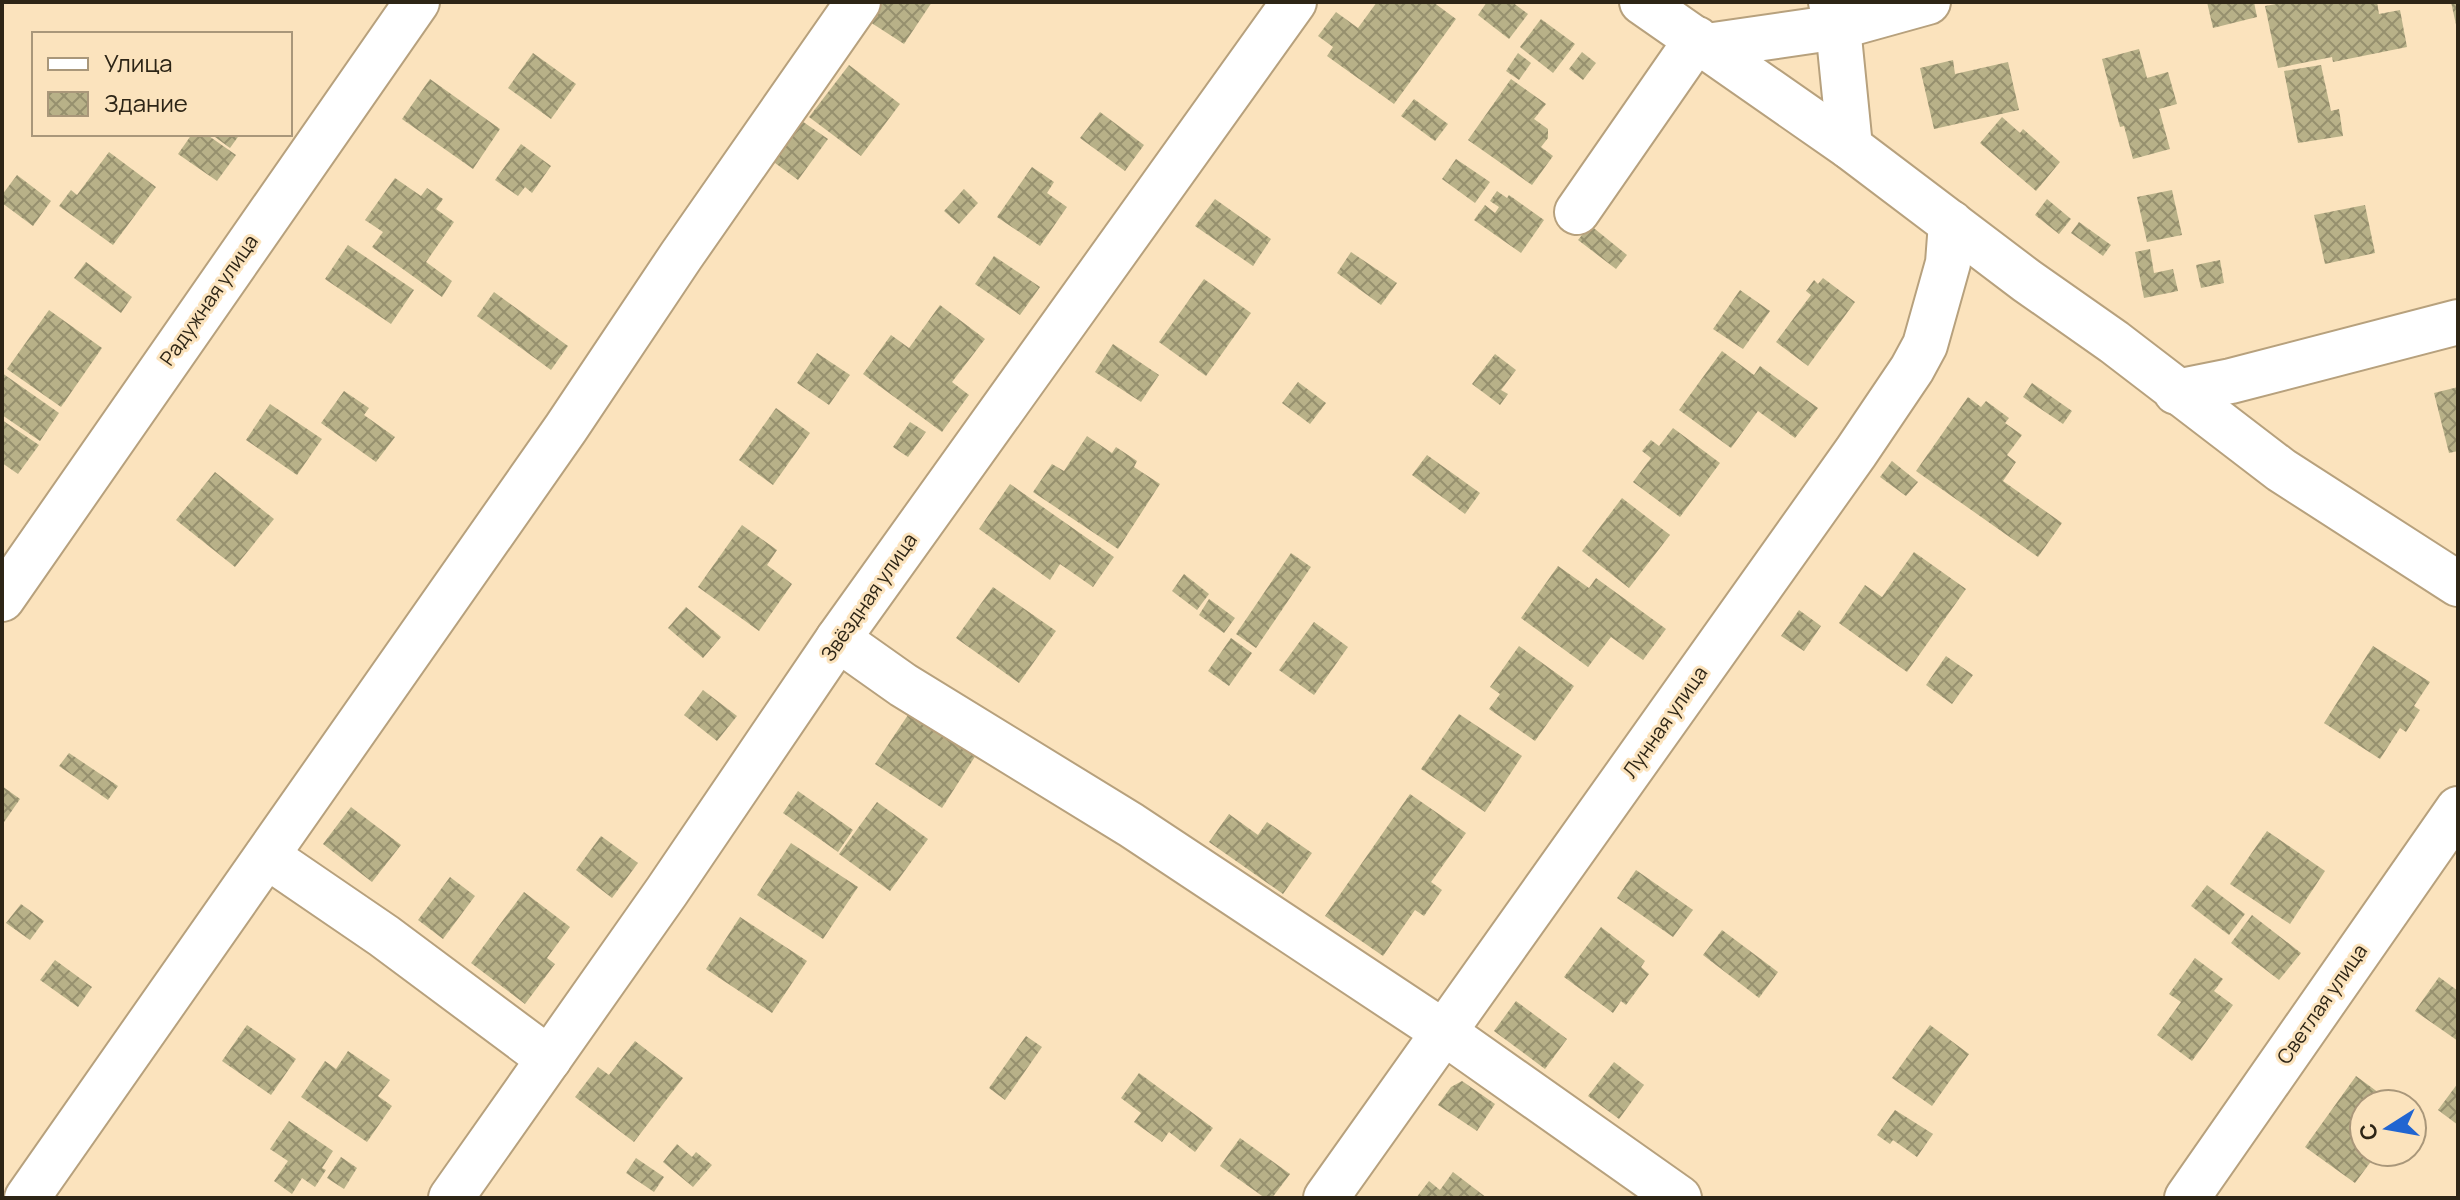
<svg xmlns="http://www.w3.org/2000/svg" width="2460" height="1200" font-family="Manrope,sans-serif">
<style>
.building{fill:url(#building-cross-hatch)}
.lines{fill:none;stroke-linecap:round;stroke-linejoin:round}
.minor-casing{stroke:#b7a17d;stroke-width:48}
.minor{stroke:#fff;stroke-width:44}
.labels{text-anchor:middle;stroke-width:6;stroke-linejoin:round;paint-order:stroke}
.street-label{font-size:20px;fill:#2d2516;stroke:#fbe3bd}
</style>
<defs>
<pattern id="building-cross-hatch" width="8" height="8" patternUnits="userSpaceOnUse" patternTransform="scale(2)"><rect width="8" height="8" fill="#b8b188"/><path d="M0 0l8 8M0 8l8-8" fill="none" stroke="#96906e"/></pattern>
</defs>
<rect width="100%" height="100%" fill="#fbe3bd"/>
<g class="building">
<polygon points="882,2 932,2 904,44 870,22"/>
<polygon points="1377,2 1433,2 1456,19 1394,104 1327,56 1333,47 1318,36 1336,12 1358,28"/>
<polygon points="1487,2 1512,2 1528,14 1509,39 1478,15"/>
<polygon points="2207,2 2254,2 2257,17 2213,28"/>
<polygon points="2287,2 2377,2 2379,14 2400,10 2407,47 2333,62 2332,57 2278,68 2265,6"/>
<polygon points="2451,2 2458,2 2458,29 2457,29"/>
<polygon points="1541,19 1575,44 1553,73 1520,47"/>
<polygon points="2139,49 2147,78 2168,72 2177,104 2159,109 2170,149 2133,159 2124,126 2120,127 2102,59"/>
<polygon points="1582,52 1596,63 1583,80 1569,69"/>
<polygon points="533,53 576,84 551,119 508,88"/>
<polygon points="1518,53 1531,63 1519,80 1506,71"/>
<polygon points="1953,60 1955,74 2008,62 2019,110 1934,129 1920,68"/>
<polygon points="849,65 900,104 861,156 809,117"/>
<polygon points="2321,65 2331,111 2339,109 2343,136 2298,143 2284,71"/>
<polygon points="430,79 500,129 473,169 402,119"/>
<polygon points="1511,79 1546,104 1534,119 1548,129 1548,138 1541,147 1553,156 1532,185 1468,140"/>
<polygon points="1414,99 1448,124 1435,141 1401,116"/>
<polygon points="1100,112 1144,145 1125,171 1080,138"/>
<polygon points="2002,117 2020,133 2023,129 2060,162 2036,191 1980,143"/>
<polygon points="799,119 828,139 798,180 771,160"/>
<polygon points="192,134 206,134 236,155 217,181 178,154"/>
<polygon points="211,134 240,134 230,148"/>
<polygon points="521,144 551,166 532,193 525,187 518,196 495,180"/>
<polygon points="109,152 156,187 113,245 59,206 71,190 77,195"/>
<polygon points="1456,159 1490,182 1475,203 1442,179"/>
<polygon points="1032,167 1054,182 1047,193 1067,207 1040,246 997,217"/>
<polygon points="17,175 51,201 33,226 2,203 2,195"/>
<polygon points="395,178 421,196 427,188 443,199 436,209 454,222 426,262 452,281 442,297 372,247 383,232 365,220"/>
<polygon points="964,189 978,203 959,224 944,211"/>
<polygon points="2172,190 2182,235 2147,242 2137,197"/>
<polygon points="1497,191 1507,198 1509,195 1544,220 1521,253 1474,220 1485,205 1495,213 1499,207 1490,201"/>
<polygon points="1215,199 1271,239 1253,266 1195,226"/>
<polygon points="2047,199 2071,219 2059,234 2035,215"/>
<polygon points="2365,205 2375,253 2325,264 2314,215"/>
<polygon points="2079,222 2111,245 2103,256 2071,233"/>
<polygon points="1590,225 1627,255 1616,269 1578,240"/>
<polygon points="348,245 414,290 391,324 325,279"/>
<polygon points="2150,249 2154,273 2173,269 2178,291 2144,298 2135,252"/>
<polygon points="1351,252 1397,283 1381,305 1337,273"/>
<polygon points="994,256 1040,287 1020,315 975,284"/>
<polygon points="2220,260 2224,283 2201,288 2196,265"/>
<polygon points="86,262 132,297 121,313 74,278"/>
<polygon points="1823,278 1855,302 1808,366 1776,342 1811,295 1806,291 1814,280 1818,284"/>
<polygon points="1204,279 1251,313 1206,376 1159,342"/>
<polygon points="1740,290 1770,311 1743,349 1713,329"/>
<polygon points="494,292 568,346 551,370 477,316"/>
<polygon points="940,305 985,339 952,382 969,395 942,432 863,374 891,335 909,348"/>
<polygon points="49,310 102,348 61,407 7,369"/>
<polygon points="1113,344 1159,375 1141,402 1095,372"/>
<polygon points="1722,351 1754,375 1760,366 1818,408 1795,438 1758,411 1731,448 1679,410"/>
<polygon points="817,353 850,375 829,405 797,383"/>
<polygon points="1495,354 1516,370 1501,390 1508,394 1500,405 1472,384"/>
<polygon points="2,373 59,413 40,441 2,415"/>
<polygon points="1298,382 1326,403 1310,424 1282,403"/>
<polygon points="2032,383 2072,411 2063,424 2023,397"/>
<polygon points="2458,387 2458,451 2449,453 2434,393"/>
<polygon points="344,391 369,408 364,415 395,437 376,462 321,423"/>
<polygon points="1968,397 1981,407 1986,401 2009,418 2005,423 2022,435 2007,455 2016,462 2003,481 2062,523 2038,557 1916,471"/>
<polygon points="270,404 322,439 297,475 246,440"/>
<polygon points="776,408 810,433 773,485 739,460"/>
<polygon points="2,420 39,445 18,474 2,463"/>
<polygon points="910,422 926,432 908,457 893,447"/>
<polygon points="1673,428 1720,463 1680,517 1633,482 1651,458 1642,451 1651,440 1659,446"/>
<polygon points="1087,436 1112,453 1116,447 1137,461 1134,467 1160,484 1118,549 1033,492 1052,464 1064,471"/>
<polygon points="1427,455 1480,493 1465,514 1412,475"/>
<polygon points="1892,461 1918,482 1906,496 1880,477"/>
<polygon points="215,472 274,519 235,567 176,520"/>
<polygon points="1010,484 1114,557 1093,587 1060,564 1050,580 979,529"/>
<polygon points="1622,498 1670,535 1629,588 1582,551"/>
<polygon points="742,525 777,550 767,565 792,584 759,631 698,587"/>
<polygon points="1914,552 1966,589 1907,672 1839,623 1865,585 1882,597"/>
<polygon points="1291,553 1311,567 1256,648 1236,634"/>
<polygon points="1558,566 1589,588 1596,578 1666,629 1643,660 1611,637 1588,667 1521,618"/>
<polygon points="1184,574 1209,594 1197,610 1172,591"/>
<polygon points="993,587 1056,631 1019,683 956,638"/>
<polygon points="1209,599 1235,618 1224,633 1199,615"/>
<polygon points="686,607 721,637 703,658 668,628"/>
<polygon points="1799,610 1821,626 1804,651 1781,636"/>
<polygon points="1314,622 1348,647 1314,695 1279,670"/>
<polygon points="1231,638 1252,653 1229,686 1208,671"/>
<polygon points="1519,646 1574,686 1535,741 1489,709 1500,694 1490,687"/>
<polygon points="2373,646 2430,682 2414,706 2420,710 2406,732 2400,728 2380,759 2324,723"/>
<polygon points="1946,656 1973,675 1952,704 1926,685"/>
<polygon points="703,690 737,716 717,741 684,715"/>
<polygon points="910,712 976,755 942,808 875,764"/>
<polygon points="1459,714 1522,756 1485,812 1421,769"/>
<polygon points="69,753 118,786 108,800 59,766"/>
<polygon points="2,786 20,799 2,825"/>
<polygon points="798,791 853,830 838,852 783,813"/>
<polygon points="1410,794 1466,833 1431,882 1442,890 1424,916 1415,910 1383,956 1325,916"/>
<polygon points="877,802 928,839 890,891 839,854"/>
<polygon points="351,807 401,845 372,882 323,844"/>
<polygon points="1229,814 1258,835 1267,822 1312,853 1283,894 1209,842"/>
<polygon points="2267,831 2325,871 2290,924 2230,884"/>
<polygon points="601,836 638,863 612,898 576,870"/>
<polygon points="791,843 858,887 823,939 757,895"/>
<polygon points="1636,870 1693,910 1673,937 1617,898"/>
<polygon points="450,877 475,896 443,939 418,920"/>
<polygon points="2207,885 2245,914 2229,935 2191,906"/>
<polygon points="524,892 570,927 547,958 555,964 525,1004 471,963"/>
<polygon points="21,904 44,921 30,940 6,923"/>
<polygon points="2252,915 2301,953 2279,980 2231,943"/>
<polygon points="740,917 807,961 772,1013 706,969"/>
<polygon points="1601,927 1645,961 1641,967 1649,974 1626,1005 1621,1001 1613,1013 1564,977"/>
<polygon points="1722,930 1778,972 1759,998 1703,955"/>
<polygon points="2195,958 2223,979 2214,991 2233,1005 2192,1061 2157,1035 2181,1002 2169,994"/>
<polygon points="55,960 92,987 78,1007 40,980"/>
<polygon points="2439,977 2458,991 2458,1041 2415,1011"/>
<polygon points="1516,1001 1567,1039 1545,1069 1494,1031"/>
<polygon points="247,1025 296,1059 271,1095 222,1061"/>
<polygon points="1930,1025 1969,1054 1932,1106 1892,1078"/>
<polygon points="1026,1036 1042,1047 1005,1100 989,1088"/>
<polygon points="635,1041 683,1078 634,1142 575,1097 598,1067 609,1075"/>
<polygon points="348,1051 390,1080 378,1096 392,1106 367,1142 301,1097 325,1061 336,1069"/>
<polygon points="1614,1062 1644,1085 1619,1119 1588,1096"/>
<polygon points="1139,1073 1213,1128 1195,1152 1169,1132 1162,1142 1134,1122 1141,1113 1121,1098"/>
<polygon points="2356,1076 2394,1104 2364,1104 2364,1152 2378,1152 2355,1183 2305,1147"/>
<polygon points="1462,1081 1495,1104 1477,1131 1438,1105 1451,1087"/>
<polygon points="2458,1083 2458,1125 2438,1110"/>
<polygon points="1895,1110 1933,1134 1917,1157 1893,1140 1890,1144 1877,1135"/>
<polygon points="289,1121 333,1151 322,1168 326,1170 315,1187 302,1178 292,1194 274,1181 288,1161 270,1149"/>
<polygon points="1240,1138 1290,1174 1272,1198 1265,1198 1220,1166"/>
<polygon points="677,1144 692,1157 696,1152 712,1165 693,1187 663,1162"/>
<polygon points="341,1157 357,1168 344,1189 327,1178"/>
<polygon points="636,1158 664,1177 654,1192 626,1173"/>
<polygon points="1453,1172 1487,1198 1416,1198 1429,1181 1440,1190"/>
</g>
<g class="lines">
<defs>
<g id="minor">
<polyline points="1642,2 1850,147 2027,281 2114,342 2281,470 2458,584"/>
<polyline points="1831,2 1838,27 1850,147"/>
<polyline points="1707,46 1838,27 1928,2"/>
<polyline points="1577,212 1697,39"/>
<polyline points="2176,392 2231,381 2458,322"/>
<polyline points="2,599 417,2"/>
<polyline points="838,639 903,685 1131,825 1445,1033 1679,1198"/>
<polyline points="267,856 384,936 549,1059"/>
<polyline points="27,1198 566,428 681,256 858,2"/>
<polyline points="451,1198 667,891 838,639 1294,2"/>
<polyline points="1326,1198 1856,452 1912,369 1925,345 1948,263 1951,223"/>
<polyline points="2187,1198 2458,809"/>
</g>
</defs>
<use href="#minor" class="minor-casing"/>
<use href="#minor" class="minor"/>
</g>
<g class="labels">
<g class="street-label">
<text transform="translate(209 300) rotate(-55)" y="7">Радужная улица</text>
<text transform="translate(869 597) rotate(-55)" y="7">Звёздная улица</text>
<text transform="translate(1665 722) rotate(-55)" y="7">Лунная улица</text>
<text transform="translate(2322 1004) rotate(-55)" y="7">Светлая улица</text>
</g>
</g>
<rect width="2460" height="1200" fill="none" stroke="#2d2516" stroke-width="8"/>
<rect x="32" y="32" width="260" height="104" fill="#fbe3bd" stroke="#a9977a" stroke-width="2"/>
<rect x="48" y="58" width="40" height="12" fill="#ffffff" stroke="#a9977a" stroke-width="2"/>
<text x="104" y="72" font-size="24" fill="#2d2516">Улица</text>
<rect x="48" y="92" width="40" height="24" fill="url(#building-cross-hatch)" stroke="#a9977a" stroke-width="2"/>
<text x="104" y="112" font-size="24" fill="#2d2516">Здание</text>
<g transform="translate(2388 1128) rotate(259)"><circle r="38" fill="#fbe3bd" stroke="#a9977a" stroke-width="2"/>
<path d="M0-6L14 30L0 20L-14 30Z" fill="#2165d1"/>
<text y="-12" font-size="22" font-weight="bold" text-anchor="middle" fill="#2d2516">С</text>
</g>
</svg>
